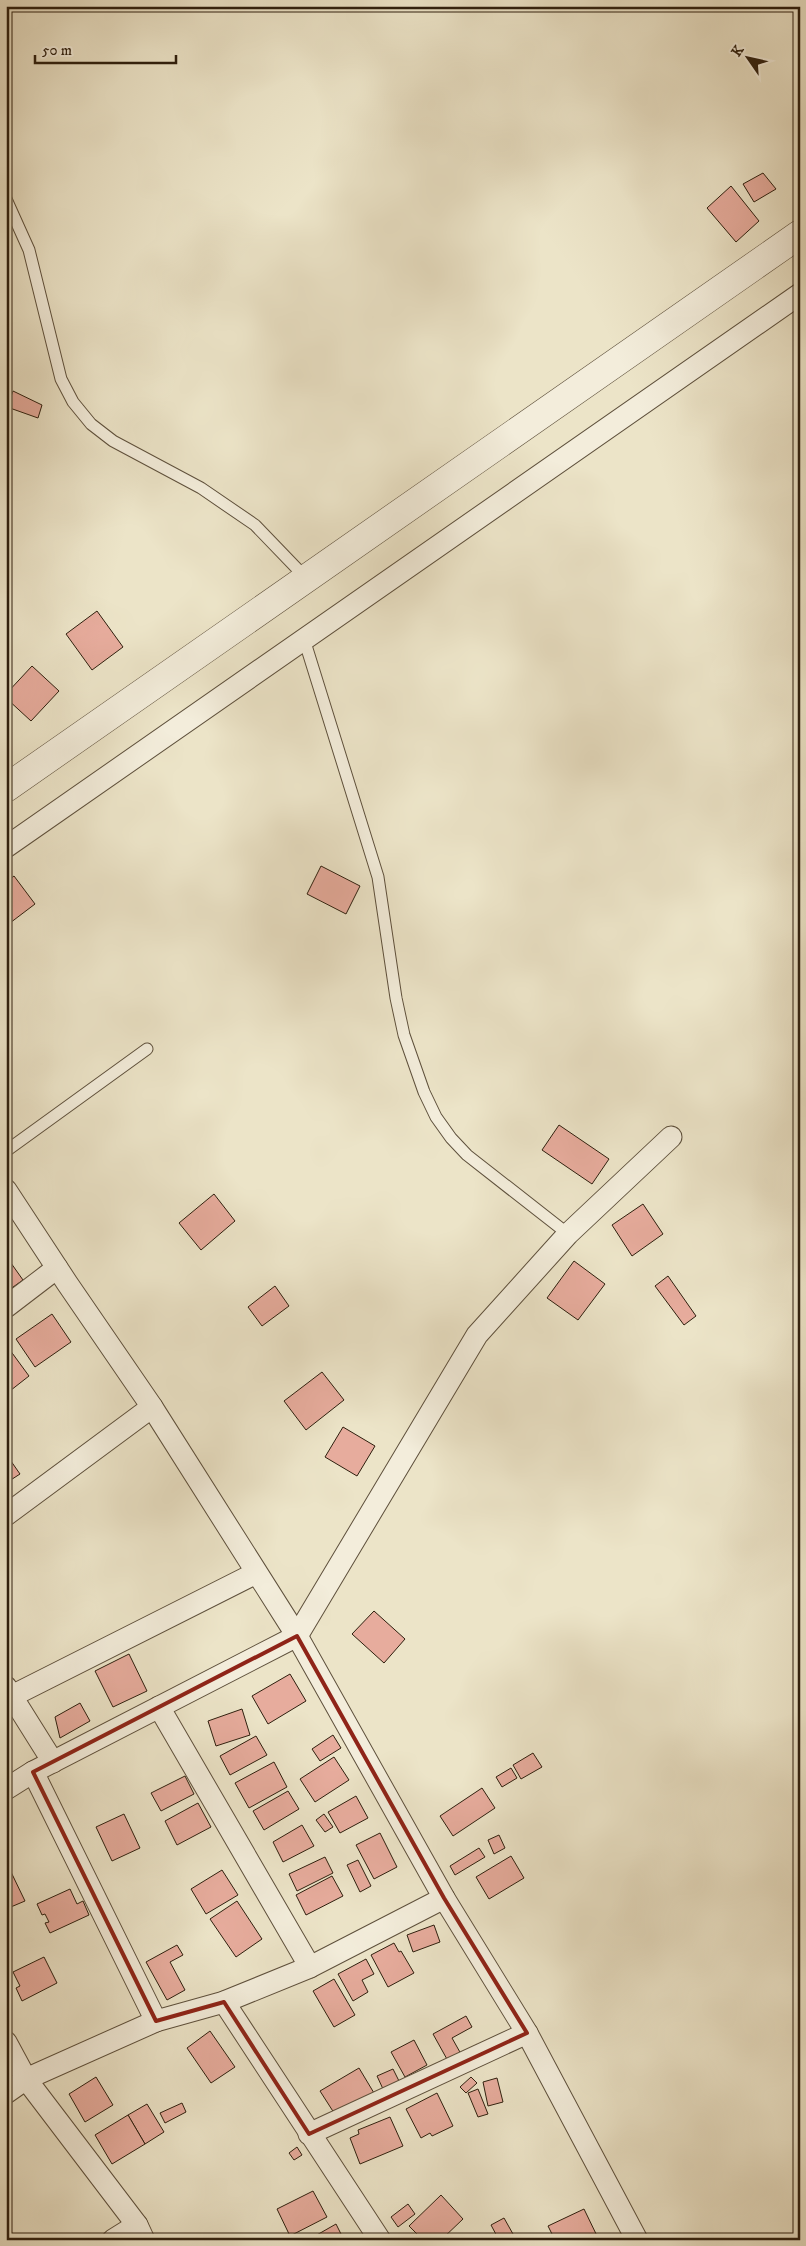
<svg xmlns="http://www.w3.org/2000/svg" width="806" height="2246" font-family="'IM FELL DW Pica',serif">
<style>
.building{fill:#e7ac9d;stroke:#2e1f0e}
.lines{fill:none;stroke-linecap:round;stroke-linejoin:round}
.service-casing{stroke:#5e503c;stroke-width:13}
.minor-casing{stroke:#5e503c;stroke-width:23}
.tertiary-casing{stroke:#5e503c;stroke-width:29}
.service{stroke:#f3eddb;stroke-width:11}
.minor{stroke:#f3eddb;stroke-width:21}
.tertiary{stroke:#f3eddb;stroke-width:28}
.marked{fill:none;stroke:#8f2418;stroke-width:4;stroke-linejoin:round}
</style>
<rect width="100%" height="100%" fill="#ece4c8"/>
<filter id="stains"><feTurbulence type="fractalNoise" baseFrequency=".004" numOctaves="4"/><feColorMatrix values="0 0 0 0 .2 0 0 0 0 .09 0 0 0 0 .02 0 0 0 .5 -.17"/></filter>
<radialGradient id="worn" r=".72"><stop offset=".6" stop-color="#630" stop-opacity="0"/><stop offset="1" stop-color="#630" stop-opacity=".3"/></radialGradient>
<g class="building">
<polygon points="763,173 776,189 754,202 743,184"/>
<polygon points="731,186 759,221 736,242 707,208"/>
<polygon points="13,391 42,405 38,418 7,407"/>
<polygon points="97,611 123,647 92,670 66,634"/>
<polygon points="32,666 59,691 31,721 6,698 6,694"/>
<polygon points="321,866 360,886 346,914 307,894"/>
<polygon points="14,876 35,904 6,926 6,882"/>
<polygon points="559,1125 609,1159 592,1184 542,1150"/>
<polygon points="214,1194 235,1221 201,1250 179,1223"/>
<polygon points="643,1204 663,1234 632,1256 612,1225"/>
<polygon points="6,1256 23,1280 6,1292"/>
<polygon points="574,1261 605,1284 578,1320 547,1298"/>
<polygon points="668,1276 696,1316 684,1325 655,1286"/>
<polygon points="275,1286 289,1306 262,1326 248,1307"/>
<polygon points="52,1314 71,1342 35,1367 16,1339"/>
<polygon points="7,1346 29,1376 6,1394 6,1347"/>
<polygon points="322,1372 344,1400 306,1430 284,1401"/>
<polygon points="343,1427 375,1446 357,1476 325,1457"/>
<polygon points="6,1454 20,1474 6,1483"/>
<polygon points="374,1611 405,1639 384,1663 352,1634"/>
<polygon points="129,1654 147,1691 113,1707 95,1671"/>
<polygon points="290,1674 306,1701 268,1724 252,1696"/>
<polygon points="80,1703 90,1721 60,1738 55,1717"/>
<polygon points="242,1709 250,1735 216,1746 208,1721"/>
<polygon points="333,1735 341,1748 320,1761 312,1749"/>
<polygon points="256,1736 267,1755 230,1775 220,1756"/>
<polygon points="533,1753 542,1767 521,1779 513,1765"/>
<polygon points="334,1757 349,1780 315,1802 300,1779"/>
<polygon points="274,1762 287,1787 249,1808 235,1783"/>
<polygon points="511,1768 517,1778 502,1787 496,1777"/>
<polygon points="185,1776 194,1794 161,1811 151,1793"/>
<polygon points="482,1788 495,1808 453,1836 440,1816"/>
<polygon points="288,1791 299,1809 264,1830 253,1811"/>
<polygon points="356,1796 368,1818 340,1833 328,1812"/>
<polygon points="198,1803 211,1827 177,1845 165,1821"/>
<polygon points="124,1814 140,1848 112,1861 96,1827"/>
<polygon points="324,1814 333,1827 325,1832 316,1820"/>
<polygon points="302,1825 314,1846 283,1862 273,1842"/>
<polygon points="380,1833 397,1867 374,1879 356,1845"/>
<polygon points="499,1835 505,1848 494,1854 488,1840"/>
<polygon points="479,1848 485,1857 455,1875 450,1866"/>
<polygon points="511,1856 524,1878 489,1899 476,1877"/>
<polygon points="325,1857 333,1873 297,1891 289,1874"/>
<polygon points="358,1860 371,1886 360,1892 347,1865"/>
<polygon points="222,1870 238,1895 206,1914 191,1889"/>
<polygon points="11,1872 25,1901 6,1909 6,1874"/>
<polygon points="332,1876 343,1896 306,1915 296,1895"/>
<polygon points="70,1889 77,1904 83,1901 89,1915 50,1933 45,1923 49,1922 45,1914 42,1915 37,1904"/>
<polygon points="237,1901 262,1939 236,1957 210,1919"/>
<polygon points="434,1925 440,1942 413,1952 407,1935"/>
<polygon points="394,1943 399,1952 401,1951 414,1973 388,1987 371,1955"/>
<polygon points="177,1945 183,1955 170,1962 185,1990 167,2000 146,1962"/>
<polygon points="44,1957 57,1983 22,2001 16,1988 20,1986 13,1972"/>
<polygon points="366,1959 374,1974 362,1980 368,1992 353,2001 338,1974"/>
<polygon points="334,1979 355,2015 334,2027 313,1991"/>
<polygon points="466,2016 472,2027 452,2038 461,2054 448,2061 433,2034"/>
<polygon points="210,2031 235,2067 211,2083 187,2048"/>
<polygon points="414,2040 427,2065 405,2077 391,2052"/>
<polygon points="359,2068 374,2093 336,2116 320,2091"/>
<polygon points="393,2069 399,2081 383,2089 377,2076"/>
<polygon points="96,2077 113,2105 85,2122 69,2094"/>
<polygon points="471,2077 477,2083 466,2093 460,2087"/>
<polygon points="497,2078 503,2102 488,2106 483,2082"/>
<polygon points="478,2089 488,2114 478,2117 468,2093"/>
<polygon points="437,2093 453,2126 432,2136 430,2133 421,2138 406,2109"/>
<polygon points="182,2103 186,2112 165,2123 160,2113"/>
<polygon points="147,2104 164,2132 145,2144 128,2115"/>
<polygon points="128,2115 145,2144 112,2164 95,2135"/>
<polygon points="390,2117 403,2146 360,2164 350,2138 359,2134 358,2130"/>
<polygon points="297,2147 302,2155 294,2160 289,2153"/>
<polygon points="313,2191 327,2217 290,2236 277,2209"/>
<polygon points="441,2195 463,2219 441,2240 430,2240 426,2235 422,2239 409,2226"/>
<polygon points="408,2204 415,2214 398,2227 391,2217"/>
<polygon points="584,2209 599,2240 555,2240 548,2226"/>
<polygon points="504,2218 513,2234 499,2240 491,2225"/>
<polygon points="336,2224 344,2240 308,2240"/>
</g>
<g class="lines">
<defs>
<g id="service">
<polyline points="6,199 29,250 61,379 73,402 91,424 113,441 201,488 255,525 306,578"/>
<polyline points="304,639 378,877 396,998 404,1035 424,1092 436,1117 451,1138 467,1155 568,1234"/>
<polyline points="6,1151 147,1049"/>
</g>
<g id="minor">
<polyline points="6,847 800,294"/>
<polyline points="6,1190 67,1283 152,1407 297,1636 444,1898 527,2033 637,2240"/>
<polyline points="6,1307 57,1268"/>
<polyline points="6,1515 152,1407"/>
<polyline points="6,1687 53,1762"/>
<polyline points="12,1696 256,1573"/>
<polyline points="159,1707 310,1967"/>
<polyline points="33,1772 156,2021"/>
<polyline points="6,1789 33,1772 297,1636 477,1335 568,1234 671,1137"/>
<polyline points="224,2002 380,2240"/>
<polyline points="6,2042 26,2079 137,2225 144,2240"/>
<polyline points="6,2093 26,2079 156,2021 224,2002 310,1967 444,1898"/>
<polyline points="309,2134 527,2033"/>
<polyline points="113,2240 137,2225"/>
</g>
<polyline id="tertiary" points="6,788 800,234"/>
</defs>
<use href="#service" class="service-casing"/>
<use href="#minor" class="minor-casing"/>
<use href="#tertiary" class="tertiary-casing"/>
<use href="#service" class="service"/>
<use href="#minor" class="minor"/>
<use href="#tertiary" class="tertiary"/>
</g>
<path class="marked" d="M 297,1636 L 444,1898 L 527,2033 L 309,2134 L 224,2002 L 156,2021 L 33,1772 Z"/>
<rect width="806" height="2246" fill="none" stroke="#ece4c8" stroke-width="25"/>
<rect x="8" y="8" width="791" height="2231" fill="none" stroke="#2e1f0e" stroke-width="2.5"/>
<rect x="12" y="12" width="781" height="2221" fill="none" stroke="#2e1f0e"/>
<g transform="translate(748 58) rotate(304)" stroke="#f3eddb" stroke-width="4" paint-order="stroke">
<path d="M0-4L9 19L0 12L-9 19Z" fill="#2e1f0e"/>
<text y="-8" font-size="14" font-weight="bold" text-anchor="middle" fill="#2e1f0e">K</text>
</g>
<path d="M35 55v8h141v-8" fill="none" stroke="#2e1f0e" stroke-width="2.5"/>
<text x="42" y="55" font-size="15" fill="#2e1f0e" stroke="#f3eddb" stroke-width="4" paint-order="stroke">50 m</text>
<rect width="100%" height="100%" filter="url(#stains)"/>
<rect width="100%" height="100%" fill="url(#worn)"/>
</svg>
